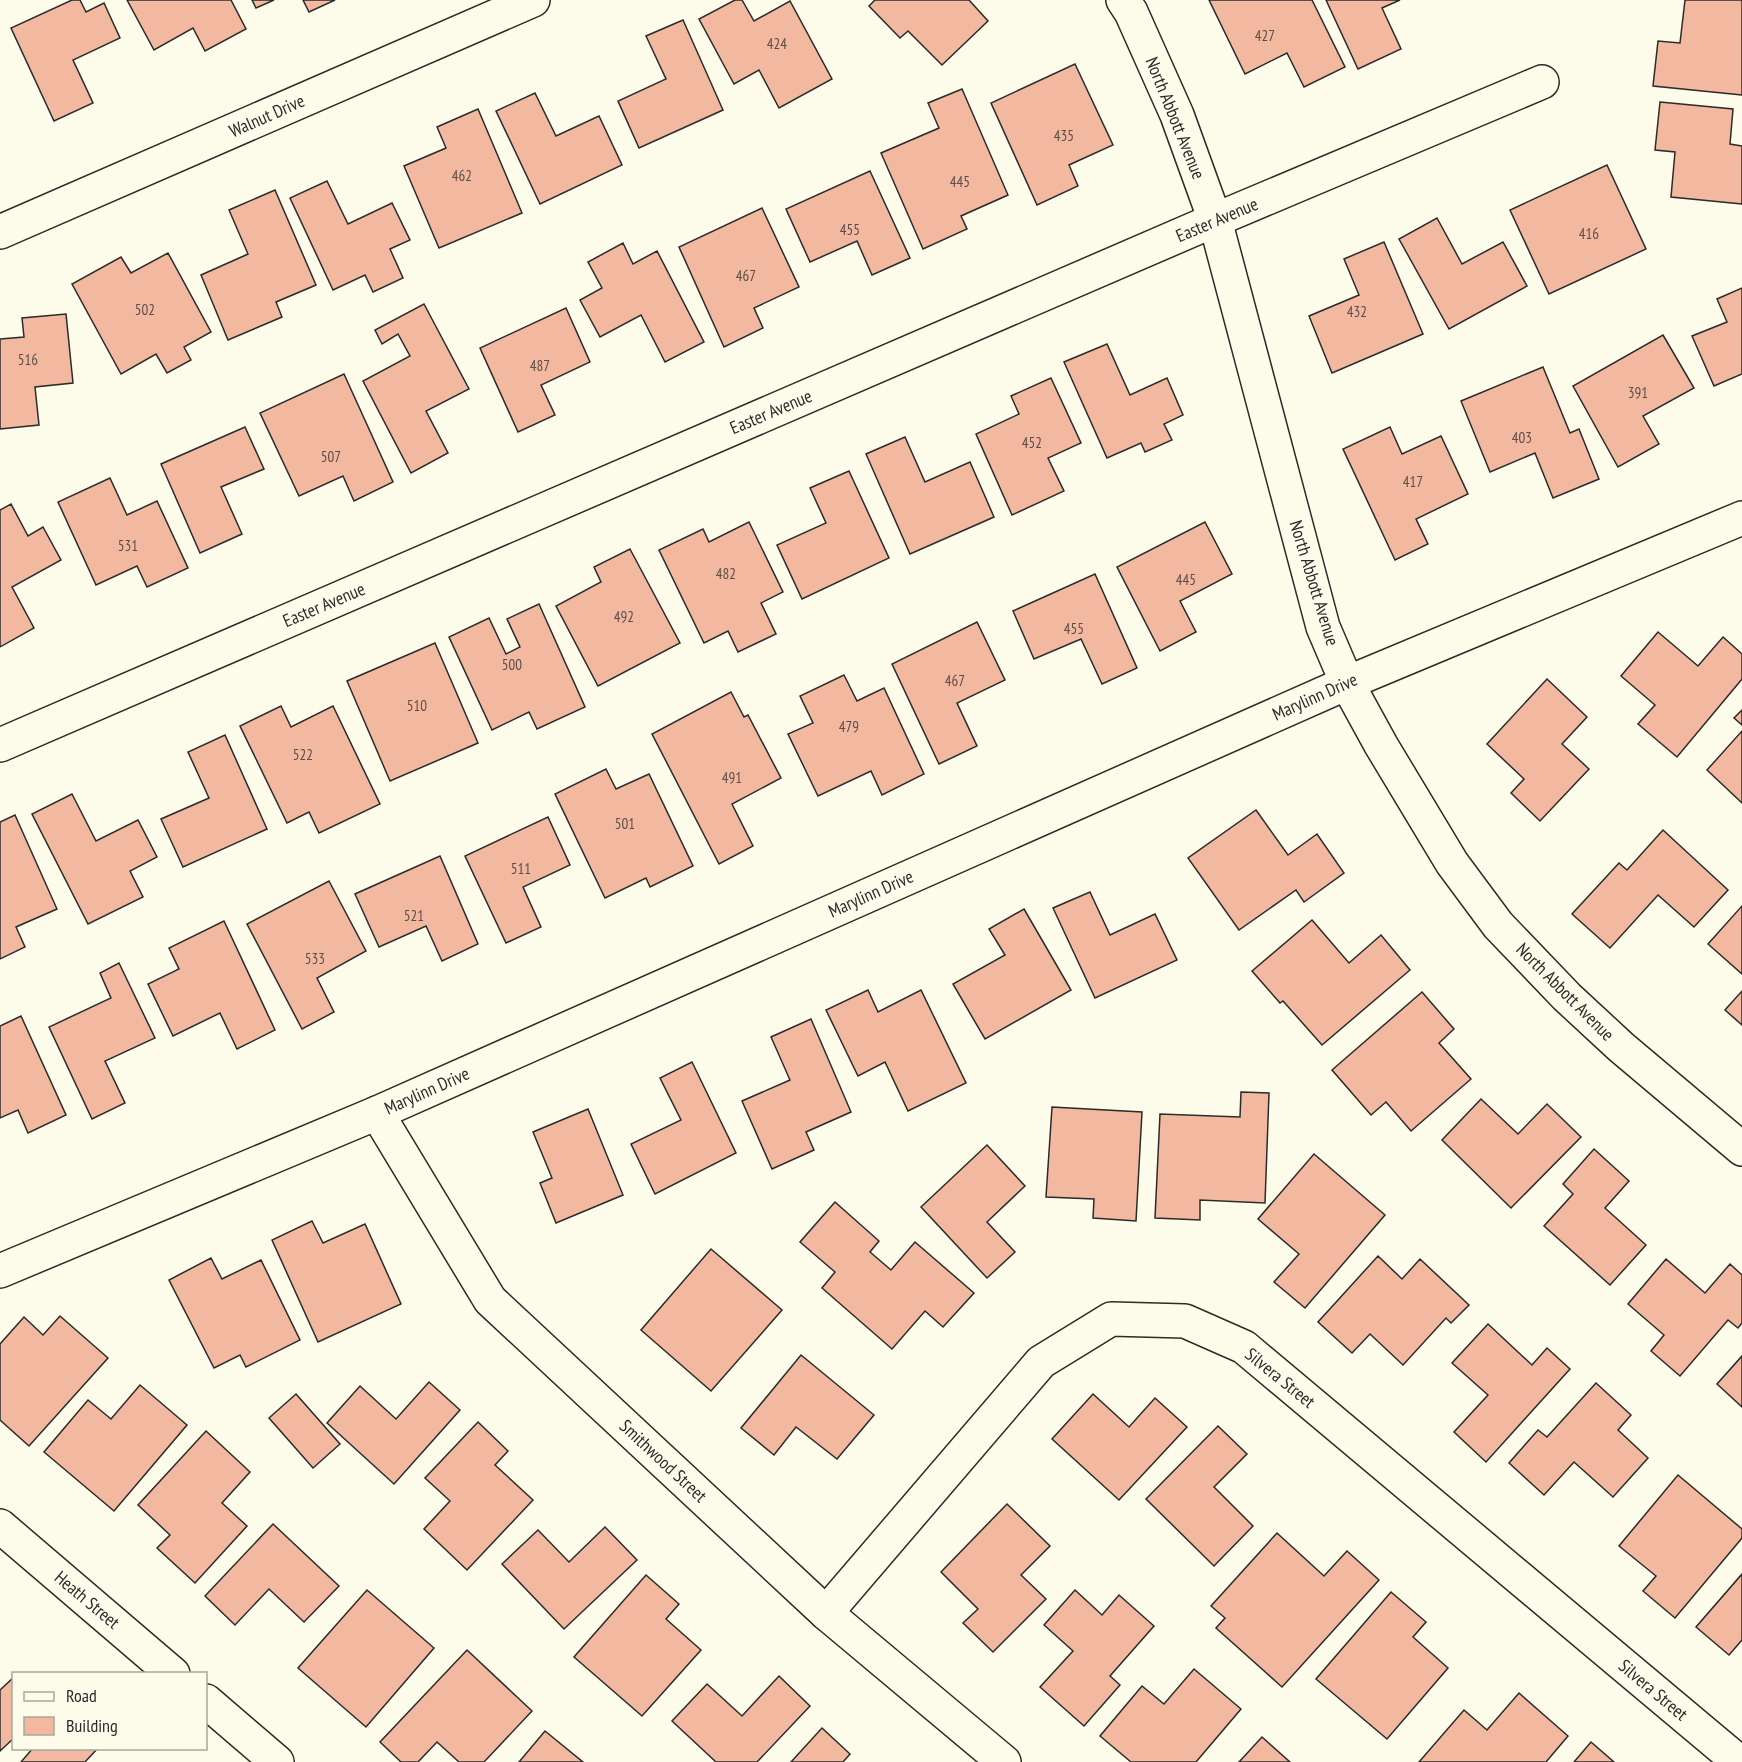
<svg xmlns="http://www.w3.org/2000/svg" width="1742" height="1762" font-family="'PT Sans Narrow',sans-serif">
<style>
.building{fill:#f2b8a0;stroke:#2b2b2b;stroke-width:1.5}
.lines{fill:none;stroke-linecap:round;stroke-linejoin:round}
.street-casing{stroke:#2b2b2b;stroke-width:36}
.secondary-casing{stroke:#2b2b2b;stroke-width:36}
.street{stroke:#fdfbea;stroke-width:33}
.secondary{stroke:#fdfbea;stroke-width:33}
.labels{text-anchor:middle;stroke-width:4.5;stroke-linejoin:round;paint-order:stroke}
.number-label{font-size:15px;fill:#5d4e48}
.street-label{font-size:18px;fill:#2b2b2b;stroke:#fdfbea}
</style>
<rect width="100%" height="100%" fill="#fdfbea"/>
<g class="building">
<polygon points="72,0 80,0 86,12 104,3 120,38 73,60 93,103 54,121 11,28"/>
<polygon points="127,0 231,0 246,29 205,51 193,28 154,50"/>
<polygon points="252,0 274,0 256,8"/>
<polygon points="303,0 335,0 309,12"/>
<polygon points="735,0 742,0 754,21 790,1 832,79 779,108 759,70 734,84 699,19"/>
<polygon points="875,0 969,0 988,21 942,65 908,31 900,38 869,6"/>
<polygon points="1209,0 1312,0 1345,67 1304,87 1287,53 1245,74"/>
<polygon points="1326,0 1400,0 1382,8 1401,49 1358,69"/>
<polygon points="1685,0 1742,0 1742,95 1653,86 1658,41 1680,43"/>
<polygon points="683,20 723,110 639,148 618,101 666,79 646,36"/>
<polygon points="1075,64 1113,145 1069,165 1078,186 1037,205 991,103"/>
<polygon points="962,89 1008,195 961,216 967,229 923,249 881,153 939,128 928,103"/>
<polygon points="535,93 556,136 599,116 622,165 540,204 496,111"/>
<polygon points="1660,102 1733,109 1730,144 1742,146 1742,204 1671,197 1675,152 1655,150"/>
<polygon points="478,109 522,213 439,248 404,166 446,148 437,127"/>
<polygon points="1607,165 1646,249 1549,294 1510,210"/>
<polygon points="870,171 910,258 872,275 857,241 810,262 786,209"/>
<polygon points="327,181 348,224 392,203 410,240 390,249 403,278 373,292 365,275 333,290 290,198"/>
<polygon points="275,190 316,285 276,302 282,317 228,340 201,275 248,254 229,210"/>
<polygon points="762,208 799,287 754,308 763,328 724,347 679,247"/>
<polygon points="1437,218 1462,264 1503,242 1527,286 1449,329 1399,239"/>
<polygon points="1384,242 1423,334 1332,373 1309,316 1359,295 1344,259"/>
<polygon points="623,243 633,264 657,251 704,342 665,362 641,315 600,337 580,300 602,288 588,262"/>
<polygon points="168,253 211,332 184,347 191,360 167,373 156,354 121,374 72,284 121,257 131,273"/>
<polygon points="1742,288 1742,374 1714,386 1692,336 1727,322 1717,299"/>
<polygon points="424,304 469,389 426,411 448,453 411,473 363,381 410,356 398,334 382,344 375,330"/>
<polygon points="566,308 590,362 541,385 555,415 518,432 480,348"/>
<polygon points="66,314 73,383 35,387 39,425 0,429 0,339 24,337 22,318"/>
<polygon points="1663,335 1694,388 1643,416 1659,444 1618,467 1573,386"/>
<polygon points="1107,344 1130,395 1167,378 1183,415 1164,424 1172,440 1145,452 1141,443 1107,458 1064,362"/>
<polygon points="1543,367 1570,433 1579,429 1599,479 1553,498 1535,453 1490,472 1461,401"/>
<polygon points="344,374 393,482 354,501 343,476 299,496 260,413"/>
<polygon points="1051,378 1081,443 1048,458 1064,491 1012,515 976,434 1019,414 1011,396"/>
<polygon points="245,427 264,469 221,487 242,534 200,553 161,464"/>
<polygon points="1390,427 1402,454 1441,436 1468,494 1416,519 1428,544 1395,560 1343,449"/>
<polygon points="905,437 925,482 970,462 994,517 910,554 866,454"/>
<polygon points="849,471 889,558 802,599 777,545 826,523 810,488"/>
<polygon points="110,478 127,515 157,501 188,568 147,587 137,566 96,585 58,502"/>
<polygon points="11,504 28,536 43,527 61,560 12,587 34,628 0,647 0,510"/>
<polygon points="749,522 783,592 761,603 776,634 738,652 728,631 704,643 659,550 703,529 709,542"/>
<polygon points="1205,522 1232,574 1180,601 1196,632 1160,651 1117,567"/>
<polygon points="630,549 680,643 598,686 556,606 601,582 594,567"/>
<polygon points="1095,574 1137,668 1102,684 1081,639 1034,659 1013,611"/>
<polygon points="539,604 585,707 537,729 529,712 492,730 449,637 489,618 506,654 520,647 507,619"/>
<polygon points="977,622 1005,680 957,703 977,746 939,764 892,664"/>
<polygon points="1658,632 1698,666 1723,637 1742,654 1742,679 1677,757 1638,724 1655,705 1621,676"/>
<polygon points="435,643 478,743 390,781 347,681"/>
<polygon points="844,675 857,701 884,688 924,774 882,795 871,771 818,796 788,734 813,723 800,696"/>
<polygon points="1547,679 1587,717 1562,744 1589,769 1540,821 1511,793 1524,779 1487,744"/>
<polygon points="731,692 744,717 748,715 781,778 732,804 753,846 719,864 652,734"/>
<polygon points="281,706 291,727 333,706 380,804 319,833 309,812 287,823 240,726"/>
<polygon points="1742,710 1742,725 1734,718"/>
<polygon points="1742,731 1742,803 1707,770"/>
<polygon points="225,735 267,829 183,867 161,819 209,798 188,752"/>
<polygon points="606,769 616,789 649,774 693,866 650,887 646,878 605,898 555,794"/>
<polygon points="72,794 96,841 138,820 157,857 130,871 143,897 88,924 32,814"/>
<polygon points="1256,810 1288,855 1317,834 1344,873 1304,902 1296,890 1239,930 1188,858"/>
<polygon points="15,815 57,909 16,927 25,947 0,959 0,822"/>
<polygon points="548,817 570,865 523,887 541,927 506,943 465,856"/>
<polygon points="1663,830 1728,890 1694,927 1658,895 1610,948 1572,914 1619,863 1627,870"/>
<polygon points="440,856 478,944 442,961 426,926 379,947 355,894"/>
<polygon points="329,881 366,951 317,978 334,1012 302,1029 247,924"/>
<polygon points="1090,892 1110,935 1155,914 1177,960 1095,998 1053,908"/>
<polygon points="1742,906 1742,974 1708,944"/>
<polygon points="1024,909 1071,990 985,1039 953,984 1005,955 989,929"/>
<polygon points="1312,920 1349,963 1381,935 1410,970 1322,1045 1283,1001 1280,1003 1252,971"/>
<polygon points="224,921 275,1030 237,1049 220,1013 173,1036 148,984 179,969 169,948"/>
<polygon points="119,963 155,1038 105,1061 125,1103 92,1119 49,1027 111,998 100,973"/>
<polygon points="868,990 878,1012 921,990 966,1083 908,1111 885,1062 858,1076 826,1010"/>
<polygon points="1742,991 1742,1025 1725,1010"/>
<polygon points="1422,992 1454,1029 1439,1043 1471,1079 1411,1131 1386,1102 1371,1115 1332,1070"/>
<polygon points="21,1016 66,1115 28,1133 18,1110 0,1118 0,1026"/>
<polygon points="811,1019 851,1112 806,1132 814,1150 772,1169 742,1101 790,1080 771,1037"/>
<polygon points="692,1062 736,1153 655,1194 631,1144 681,1120 660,1078"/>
<polygon points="1241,1092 1269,1093 1265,1203 1200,1200 1200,1220 1155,1218 1160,1114 1240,1117"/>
<polygon points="1481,1099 1518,1134 1547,1104 1581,1137 1511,1208 1442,1140"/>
<polygon points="1052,1107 1142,1112 1136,1221 1093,1218 1094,1199 1046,1197"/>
<polygon points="588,1109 623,1195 556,1223 540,1183 552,1178 533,1132"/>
<polygon points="987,1145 1025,1186 987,1222 1015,1252 987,1278 921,1207"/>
<polygon points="1594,1149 1629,1181 1605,1208 1646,1245 1610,1285 1544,1226 1573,1194 1563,1184"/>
<polygon points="1314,1154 1385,1215 1305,1308 1274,1282 1299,1254 1258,1219"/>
<polygon points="835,1202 879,1241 870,1252 891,1270 915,1242 974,1293 943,1327 925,1311 892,1349 822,1288 835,1272 800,1242"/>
<polygon points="312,1221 323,1243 365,1224 401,1304 318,1342 272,1240"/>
<polygon points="711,1249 782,1310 711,1391 641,1330"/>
<polygon points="1378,1256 1402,1279 1420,1259 1469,1305 1451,1323 1446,1318 1403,1365 1370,1334 1352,1353 1318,1322"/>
<polygon points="211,1258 222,1279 261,1260 300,1340 246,1367 240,1355 214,1368 169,1280"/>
<polygon points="1666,1259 1705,1293 1730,1264 1742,1275 1742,1323 1738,1328 1728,1320 1680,1376 1651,1351 1664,1335 1628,1304"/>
<polygon points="60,1316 108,1358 29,1446 0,1420 0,1344 24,1317 43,1335"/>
<polygon points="1488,1324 1532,1365 1547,1348 1570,1369 1486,1462 1454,1432 1488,1395 1452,1363"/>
<polygon points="801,1355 874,1415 837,1459 796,1427 774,1455 741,1428"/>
<polygon points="1742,1356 1742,1407 1717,1384"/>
<polygon points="429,1382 460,1410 394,1484 327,1423 360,1386 396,1419"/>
<polygon points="1596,1383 1631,1415 1618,1430 1648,1458 1613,1497 1574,1462 1544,1495 1509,1463 1538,1430 1547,1437"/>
<polygon points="140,1385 187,1425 114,1511 44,1452 88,1400 111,1419"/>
<polygon points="296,1394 340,1444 313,1468 269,1418"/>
<polygon points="1093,1394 1129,1427 1155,1398 1187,1427 1119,1500 1052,1439"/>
<polygon points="478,1422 508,1451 495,1465 533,1500 467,1570 424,1529 450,1501 425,1478"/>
<polygon points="1218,1426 1247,1454 1214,1487 1253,1526 1214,1566 1146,1499"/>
<polygon points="206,1431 250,1472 222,1503 247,1526 195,1583 157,1548 170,1535 138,1505"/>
<polygon points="1678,1475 1742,1529 1742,1538 1675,1618 1643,1591 1656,1576 1619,1546"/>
<polygon points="1007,1504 1050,1546 1021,1575 1046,1599 993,1652 963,1623 978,1609 941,1572"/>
<polygon points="273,1524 339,1586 304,1622 269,1589 235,1625 205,1596"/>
<polygon points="605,1527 637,1560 564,1629 502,1564 538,1530 569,1562"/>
<polygon points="1277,1533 1324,1576 1347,1551 1379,1580 1282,1687 1216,1628 1225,1618 1211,1606"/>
<polygon points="1742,1574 1742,1640 1729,1655 1696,1627"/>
<polygon points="646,1575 679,1604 666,1619 701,1650 642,1716 574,1657"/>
<polygon points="367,1590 434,1648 366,1727 298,1668"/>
<polygon points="1075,1590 1102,1615 1119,1595 1154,1626 1110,1676 1120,1685 1084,1726 1040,1687 1073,1651 1044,1625"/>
<polygon points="1391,1592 1426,1622 1413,1637 1448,1668 1387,1739 1316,1679"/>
<polygon points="467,1650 532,1711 484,1762 459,1762 437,1742 418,1762 401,1762 380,1742"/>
<polygon points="1194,1669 1241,1709 1196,1762 1131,1762 1100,1736 1142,1686 1164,1704"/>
<polygon points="779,1676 810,1706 757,1762 716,1762 672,1721 707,1684 742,1716"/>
<polygon points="14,1677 14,1738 0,1751 0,1690"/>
<polygon points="1519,1693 1568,1736 1546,1762 1419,1762 1464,1710 1487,1730"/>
<polygon points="822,1728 850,1754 843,1762 791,1762"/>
<polygon points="545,1731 583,1762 519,1762"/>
<polygon points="1262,1737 1290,1762 1239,1762"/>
<polygon points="1591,1742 1614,1762 1574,1762"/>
<polygon points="33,1748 98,1748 85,1762 21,1762"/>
</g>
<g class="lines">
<defs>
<g id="street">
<polyline points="1123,0 1131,12 1177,115 1215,220 1323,627 1347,683"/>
<polyline points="0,232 533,0"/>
<polyline points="0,745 1215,220 1542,82"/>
<polyline points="377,1113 490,1300 826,1613 1004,1762"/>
<polyline points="0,1526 173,1674"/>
<polyline points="826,1613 1041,1362 1111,1319 1185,1321 1244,1347 1739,1762"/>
<polyline points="206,1701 277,1762"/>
</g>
<g id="secondary">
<polyline points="1347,683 1381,745 1452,863 1498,925 1567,997 1621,1047 1742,1149"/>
<polyline points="0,1271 377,1113 1347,683 1742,518"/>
</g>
</defs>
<use href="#street" class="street-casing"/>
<use href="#secondary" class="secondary-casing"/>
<use href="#street" class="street"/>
<use href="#secondary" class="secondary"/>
</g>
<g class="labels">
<g class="number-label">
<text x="1265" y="41">427</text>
<text x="777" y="49">424</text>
<text x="1064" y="141">435</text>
<text x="462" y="181">462</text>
<text x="960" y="187">445</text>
<text x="850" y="235">455</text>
<text x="1589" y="239">416</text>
<text x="746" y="281">467</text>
<text x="145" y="315">502</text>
<text x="1357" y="317">432</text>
<text x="28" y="365">516</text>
<text x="540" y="371">487</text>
<text x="1638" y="398">391</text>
<text x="1522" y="443">403</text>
<text x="1032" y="448">452</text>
<text x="331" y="462">507</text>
<text x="1413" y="487">417</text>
<text x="128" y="551">531</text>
<text x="726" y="579">482</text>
<text x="1186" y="585">445</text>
<text x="624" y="622">492</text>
<text x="1074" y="634">455</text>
<text x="512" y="670">500</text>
<text x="955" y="686">467</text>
<text x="417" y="711">510</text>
<text x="849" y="732">479</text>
<text x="303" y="760">522</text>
<text x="732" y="783">491</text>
<text x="625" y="829">501</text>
<text x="521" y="874">511</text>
<text x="414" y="921">521</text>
<text x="315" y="964">533</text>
</g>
<g class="street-label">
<text transform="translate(267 116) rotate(-24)" y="6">Walnut Drive</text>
<text transform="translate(1175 118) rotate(68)" y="6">North Abbott Avenue</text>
<text transform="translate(1217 220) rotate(-23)" y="6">Easter Avenue</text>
<text transform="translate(771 412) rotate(-23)" y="6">Easter Avenue</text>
<text transform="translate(1314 583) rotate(73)" y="6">North Abbott Avenue</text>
<text transform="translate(324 605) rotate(-23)" y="6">Easter Avenue</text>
<text transform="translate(1315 697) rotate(-24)" y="6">Marylinn Drive</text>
<text transform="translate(871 894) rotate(-24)" y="6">Marylinn Drive</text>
<text transform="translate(1565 992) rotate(45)" y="6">North Abbott Avenue</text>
<text transform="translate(427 1091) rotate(-24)" y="6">Marylinn Drive</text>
<text transform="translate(1280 1378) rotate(39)" y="6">Silvera Street</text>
<text transform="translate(663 1461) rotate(43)" y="6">Smithwood Street</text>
<text transform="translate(87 1600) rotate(40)" y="6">Heath Street</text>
<text transform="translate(1653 1690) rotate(40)" y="6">Silvera Street</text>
</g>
</g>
<rect x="12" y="1672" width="195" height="78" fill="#fdfbea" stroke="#a9a89e" stroke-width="1.5"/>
<rect x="24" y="1692" width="30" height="9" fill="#fdfbea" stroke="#a9a89e" stroke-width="1.5"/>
<text x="66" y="1702" font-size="18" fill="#2b2b2b">Road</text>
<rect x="24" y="1717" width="30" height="18" fill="#f2b8a0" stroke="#a9a89e" stroke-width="1.5"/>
<text x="66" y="1732" font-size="18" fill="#2b2b2b">Building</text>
</svg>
